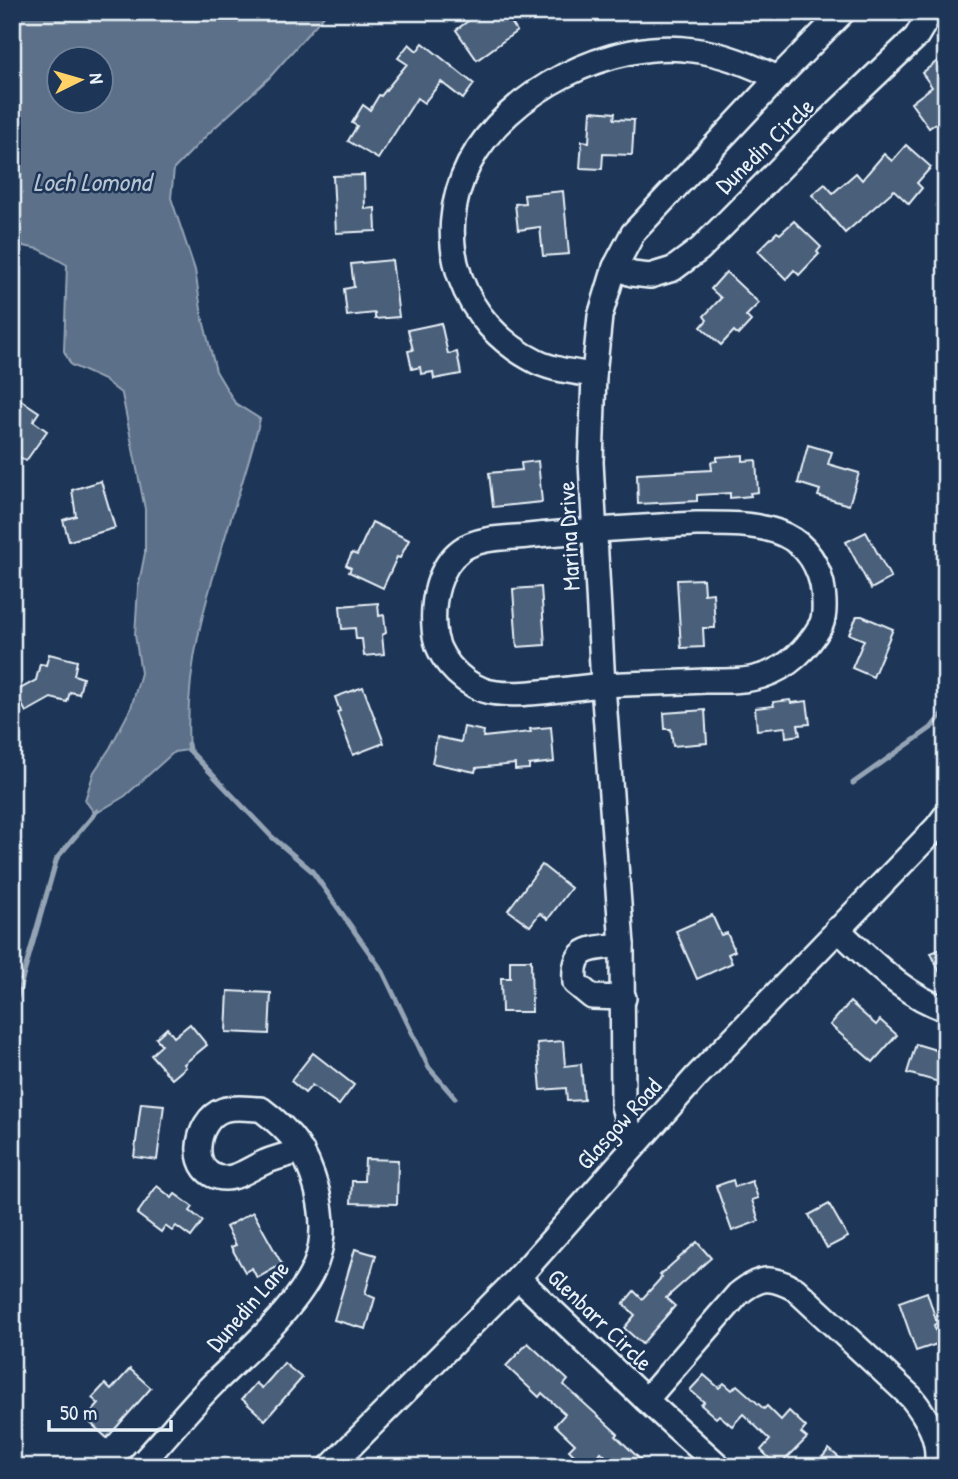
<svg xmlns="http://www.w3.org/2000/svg" width="958" height="1479" font-family="'Patrick Hand',sans-serif">
<style>
.water{fill:#5d7089;stroke:#95a4b5;stroke-width:2;fill-rule:evenodd}
.lines{fill:none;stroke-linecap:round;stroke-linejoin:round}
.stream{stroke:#95a4b5;stroke-width:5}
.building{fill:#495e7a;stroke:#e8f1f8;stroke-width:2}
.minor-casing{stroke:#e8f1f8;stroke-width:28}
.minor{stroke:#1d3557;stroke-width:23}
.labels{text-anchor:middle;stroke-width:5;stroke-linejoin:round;paint-order:stroke}
.street-label{font-size:24px;fill:#e8f1f8;stroke:#1d3557}
.water-label{font-size:26px;font-style:italic;fill:#b7c4d1;stroke:#1d3557}
</style>
<rect width="100%" height="100%" fill="#1d3557"/>
<filter id="ink" filterUnits="userSpaceOnUse"><feTurbulence type="fractalNoise" baseFrequency=".0143" numOctaves="2"/><feDisplacementMap in="SourceGraphic" scale="14" xChannelSelector="R" yChannelSelector="G"/><feConvolveMatrix kernelMatrix="1 2 1 2 8 2 1 2 1" color-interpolation-filters="sRGB"/></filter>
<g filter="url(#ink)">
<path class="water" d="M 12,12 L 327,12 L 269,78 L 211,131 L 174,169 L 171,198 L 195,270 L 202,316 L 216,371 L 235,403 L 260,419 C 233,529 181,635 189,750 L 174,752 L 125,796 L 95,814 L 85,800 L 94,772 L 110,748 L 131,708 L 141,673 L 135,635 L 138,588 L 145,553 L 145,509 L 122,394 L 104,380 L 71,365 L 64,351 L 67,265 L 39,249 L 12,244 ZM 60,60 L 102,60 L 102,102 L 60,102 Z"/>
<g class="lines">
<g class="stream">
<polyline points="188,744 189,750 272,837 312,871 383,972 429,1068 455,1098"/>
<polyline points="853,783 931,728 946,709"/>
<polyline points="12,1032 16,1001 57,858 97,811"/>
</g>
</g>
<g class="building">
<polygon points="468,12 504,12 517,31 477,60 456,30 472,18"/>
<polygon points="423,43 474,84 463,99 441,82 424,103 417,98 378,159 348,141 357,126 352,123 363,105 370,110 379,95 381,96 407,64 398,58 409,44 417,51"/>
<polygon points="940,59 946,67 946,116 929,128 911,103 932,87 922,73"/>
<polygon points="591,111 615,113 614,119 634,120 632,155 603,154 602,169 580,168 582,141 589,142"/>
<polygon points="906,145 931,167 917,183 922,188 909,204 894,190 845,233 812,195 825,184 833,193 856,173 862,180 884,154 892,161"/>
<polygon points="364,175 365,209 375,208 376,231 336,233 333,176"/>
<polygon points="563,191 569,254 543,256 540,227 518,230 515,204 525,203 524,195"/>
<polygon points="794,221 821,247 817,252 819,254 799,275 794,270 786,279 758,251 777,232 780,234"/>
<polygon points="392,260 399,317 375,319 375,313 347,316 344,289 354,287 351,264"/>
<polygon points="726,272 759,303 746,316 751,321 738,335 734,331 721,345 701,327 707,320 704,316 721,298 711,289"/>
<polygon points="441,323 448,354 457,352 461,374 434,379 433,372 421,374 420,367 412,369 408,351 413,350 408,330"/>
<polygon points="12,394 39,412 33,421 47,431 26,461 12,452"/>
<polygon points="808,445 832,452 828,464 859,473 849,505 818,496 820,490 798,483"/>
<polygon points="743,455 743,461 756,460 758,492 750,493 751,496 730,498 730,493 697,495 697,501 638,504 637,474 712,470 711,462 717,461 717,457"/>
<polygon points="538,461 542,502 493,507 489,473 522,470 521,463"/>
<polygon points="101,481 115,528 69,541 63,520 76,516 72,490"/>
<polygon points="372,522 409,540 400,558 397,557 383,588 349,572 351,568 346,565 352,553 357,555"/>
<polygon points="866,532 891,578 871,589 846,542"/>
<polygon points="703,579 704,594 713,593 715,628 703,628 704,647 681,648 677,580"/>
<polygon points="541,587 545,645 517,647 513,589"/>
<polygon points="378,603 379,616 384,615 386,633 382,635 384,654 364,656 362,639 356,639 355,628 342,629 340,606"/>
<polygon points="857,616 862,616 893,629 873,677 852,668 864,640 849,634"/>
<polygon points="49,654 77,661 74,675 83,678 79,694 70,692 67,702 51,698 26,712 15,692 36,680 40,664 46,665"/>
<polygon points="363,687 384,743 353,755 337,712 340,711 335,697"/>
<polygon points="790,700 791,703 807,701 810,724 798,725 800,735 786,737 785,727 757,730 755,708 774,706 773,702"/>
<polygon points="705,710 707,743 673,746 671,729 665,729 664,713"/>
<polygon points="464,727 484,731 483,737 531,732 530,729 551,727 554,762 529,765 529,769 515,770 515,764 476,768 475,772 432,763 437,737 461,742"/>
<polygon points="542,865 571,888 548,919 540,913 530,926 508,910"/>
<polygon points="712,915 721,935 727,933 735,951 728,954 732,963 697,979 676,931"/>
<polygon points="946,947 946,986 931,953"/>
<polygon points="510,960 531,960 532,1012 502,1012 501,978 510,978"/>
<polygon points="228,991 271,993 269,1034 226,1032"/>
<polygon points="850,1002 876,1025 880,1020 897,1035 873,1062 830,1025"/>
<polygon points="190,1024 207,1045 184,1064 186,1067 172,1079 151,1055 162,1045 156,1038 167,1028 174,1037"/>
<polygon points="563,1041 565,1066 581,1064 584,1100 567,1101 566,1088 541,1090 537,1043"/>
<polygon points="916,1044 946,1053 946,1084 907,1073"/>
<polygon points="313,1053 354,1085 339,1105 312,1085 305,1093 291,1081"/>
<polygon points="141,1103 164,1105 157,1160 134,1157"/>
<polygon points="365,1159 398,1160 397,1204 351,1203 352,1181 364,1181"/>
<polygon points="733,1180 735,1187 752,1181 758,1198 752,1200 759,1221 732,1231 716,1186"/>
<polygon points="157,1186 172,1198 175,1194 193,1207 190,1211 203,1221 191,1237 176,1226 172,1231 165,1226 161,1232 137,1214"/>
<polygon points="829,1204 848,1237 827,1248 809,1215"/>
<polygon points="253,1212 282,1264 257,1278 252,1268 245,1272 231,1247 236,1245 226,1227"/>
<polygon points="697,1242 711,1258 666,1298 675,1306 642,1344 624,1328 635,1315 623,1304 634,1291 642,1299 662,1277 660,1275"/>
<polygon points="355,1249 376,1255 365,1294 375,1298 366,1329 334,1320"/>
<polygon points="927,1292 937,1323 934,1325 940,1343 916,1351 899,1302"/>
<polygon points="528,1343 568,1380 564,1385 618,1434 616,1436 648,1467 617,1467 601,1452 586,1467 569,1450 575,1444 555,1425 565,1414 542,1393 539,1397 506,1366"/>
<polygon points="284,1363 302,1378 265,1420 242,1399 256,1383 262,1388"/>
<polygon points="130,1369 151,1388 107,1438 86,1419 99,1404 92,1398 105,1384 111,1390"/>
<polygon points="704,1375 719,1388 724,1383 732,1390 737,1385 764,1409 767,1406 781,1420 789,1411 806,1427 801,1433 807,1438 778,1467 761,1450 770,1440 743,1414 732,1426 719,1415 716,1418 701,1405 704,1402 690,1390"/>
<polygon points="829,1449 850,1467 814,1467"/>
</g>
<g class="lines">
<defs>
<g id="minor">
<polyline points="615,267 632,274 650,276 673,269 700,249 819,129 916,37 931,12"/>
<path d="M 594,375 C 574,372 554,370 537,362 C 462,325 430,240 469,164 C 507,91 612,38 693,50 C 724,54 750,65 778,78"/>
<path d="M 696,524 C 748,524 807,521 822,584 C 824,596 826,614 821,625 C 808,648 788,668 762,676 C 744,682 724,681 705,681 C 671,683 638,683 604,685 C 573,687 511,700 483,690 C 458,680 435,655 434,627 C 432,601 438,567 461,550 C 478,537 507,538 528,536 C 584,530 640,527 696,524 Z"/>
<path d="M 837,929 C 869,958 904,996 946,1009"/>
<path d="M 622,945 C 592,949 572,945 575,983 L 592,997 L 624,998"/>
<polyline points="634,1146 623,1106 622,945 603,685 591,462 594,375 600,316 615,267 633,233 778,78 843,12"/>
<polyline points="518,1278 646,1400 720,1467"/>
<path d="M 646,1400 L 738,1294 C 760,1276 771,1276 795,1289 L 911,1397 C 927,1417 941,1440 936,1467"/>
<path d="M 138,1467 C 164,1440 187,1410 213,1384 C 244,1354 302,1303 316,1263 C 325,1239 323,1214 317,1190 C 306,1151 294,1134 261,1109 C 249,1109 235,1106 223,1110 C 194,1120 187,1177 225,1178 C 239,1178 252,1167 265,1162 C 277,1157 290,1154 302,1151"/>
<polyline points="330,1467 518,1278 695,1078 937,827 946,815"/>
</g>
</defs>
<use href="#minor" class="minor-casing"/>
<use href="#minor" class="minor"/>
</g>
</g>
<g class="labels">
<g class="street-label">
<text transform="translate(765 146) rotate(-44)" y="8">Dunedin Circle</text>
<text transform="translate(569 536) rotate(-93)" y="8">Marina Drive</text>
<text transform="translate(619 1124) rotate(-48)" y="8">Glasgow Road</text>
<text transform="translate(248 1306) rotate(-49)" y="8">Dunedin Lane</text>
<text transform="translate(600 1320) rotate(44)" y="8">Glenbarr Circle</text>
</g>
<g class="water-label">
<text x="92" y="191">Loch Lomond</text>
</g>
</g>
<rect width="958" height="1479" fill="none" stroke="#1d3557" stroke-width="42"/>
<rect x="21" y="21" width="916" height="1437" fill="none" stroke="#e8f1f8" stroke-width="2.5" filter="url(#ink)"/>
<g transform="translate(80 80) rotate(85)"><circle r="33" fill="#1d3557" stroke="#6e8097" stroke-width="2"/>
<path d="M0-5L12 26L0 18L-12 26Z" fill="#ffd166"/>
<text y="-10" font-size="19" font-weight="bold" text-anchor="middle" fill="#e8f1f8">N</text>
</g>
<path d="M49 1420v10h122v-10" fill="none" stroke="#e8f1f8" stroke-width="3.5"/>
<text x="60" y="1420" font-size="21" fill="#e8f1f8" stroke="#1d3557" stroke-width="5" paint-order="stroke">50 m</text>
</svg>
